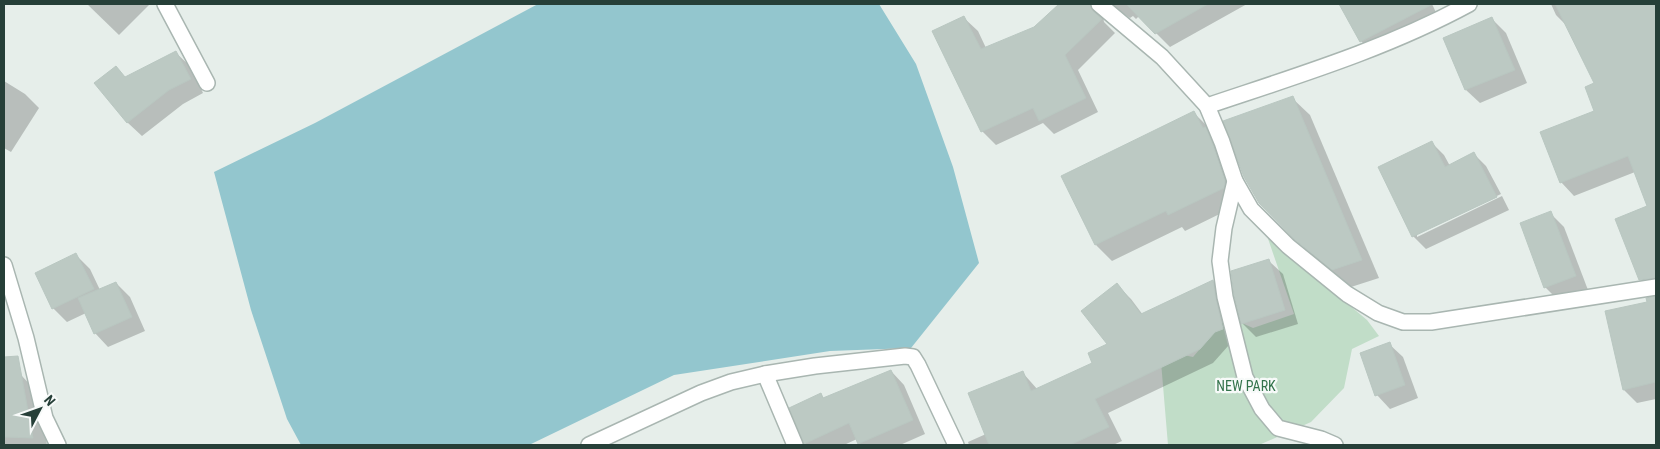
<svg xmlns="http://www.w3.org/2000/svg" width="1660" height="449" font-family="'Roboto Condensed',sans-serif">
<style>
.green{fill:#c1ddc8}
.water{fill:#93c6ce}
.shadow{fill:#0003}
.building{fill:#bcc9c3;stroke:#b9c7c1}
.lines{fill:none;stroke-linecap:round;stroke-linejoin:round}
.minor-casing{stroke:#a9b6b1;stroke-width:18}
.minor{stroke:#fff;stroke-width:15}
.labels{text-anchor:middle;stroke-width:4.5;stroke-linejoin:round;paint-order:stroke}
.park-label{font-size:14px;fill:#33734b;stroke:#f7faf9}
</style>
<rect width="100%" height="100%" fill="#e6eeea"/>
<polygon class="green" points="1266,233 1282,249 1367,320 1379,336 1352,349 1344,388 1311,422 1259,445 1168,445 1160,350 1193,357 1224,321 1239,317 1244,324 1253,328 1294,314"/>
<polygon class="water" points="538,4 879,4 916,64 953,167 979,263 911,348 830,351 674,375 529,445 301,445 287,419 251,310 214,172 315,123"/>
<g class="shadow">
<polygon points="87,4 150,4 119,35"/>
<polygon points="1061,4 1247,4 1170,47 1139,16 1136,19 1133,16 1130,18 1115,8 1103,16 1104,22 1115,33 1078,70 1098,112 1054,134 1043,123 996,145 982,131 964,18 978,31 986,48 1035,28"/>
<polygon points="1352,4 1432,4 1440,21 1375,55 1361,41 1343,8"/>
<polygon points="1551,4 1656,4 1656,272 1647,276 1648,207 1635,172 1574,196 1561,182 1595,112 1595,84 1568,27 1556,15"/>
<polygon points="1492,19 1506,33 1527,83 1480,103 1466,90 1445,39"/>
<polygon points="176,53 190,66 203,93 183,104 142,136 128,123 96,83 126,78"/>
<polygon points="4,81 25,94 39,108 11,152 4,148"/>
<polygon points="1292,98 1310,115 1379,278 1351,287 1314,257 1260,202"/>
<polygon points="1194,113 1210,129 1241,199 1240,204 1185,231 1182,227 1112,261 1096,245 1063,177"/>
<polygon points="1432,143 1444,155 1450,166 1473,153 1486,166 1501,194 1417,234 1417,237 1502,196 1509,210 1426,249 1413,236 1380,167"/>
<polygon points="1550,213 1564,227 1588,290 1559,301 1545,287"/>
<polygon points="76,255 90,269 100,290 116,283 130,297 145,331 108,347 95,333 86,313 67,322 53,308"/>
<polygon points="1269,261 1283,274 1298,324 1256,337 1242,323"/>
<polygon points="1213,281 1226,295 1236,343 1229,345 1213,363 1108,413 1122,441 1113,445 969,445 968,442 986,434 1022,372 1038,390 1094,363 1108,345 1117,285 1131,299 1143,315"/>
<polygon points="1656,301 1656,399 1637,403 1624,390 1606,312"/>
<polygon points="1389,344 1403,357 1418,398 1390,409 1377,395"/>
<polygon points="891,371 904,385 925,434 900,445 861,445 857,439 844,445 807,445 805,443 821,395 824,399"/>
<polygon points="21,375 37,392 47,445 4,445 4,380"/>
</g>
<g class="building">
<polygon points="1059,4 1090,4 1093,11 1102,19 1065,55 1086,98 1039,121 1033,108 981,132 932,31 964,16 981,49 1034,27"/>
<polygon points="1126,4 1208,4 1155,34"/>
<polygon points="1339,4 1433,4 1360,42"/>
<polygon points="1555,4 1656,4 1656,278 1639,280 1615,219 1647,206 1628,156 1560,183 1540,132 1594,111 1585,87 1594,83"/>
<polygon points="1492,17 1515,70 1465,90 1443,38"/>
<polygon points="176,51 191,79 169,90 127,123 94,83 116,66 125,77"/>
<polygon points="1293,96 1362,260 1332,270 1294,239 1259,203 1244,177 1223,121"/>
<polygon points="1194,111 1203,128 1206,127 1213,145 1225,181 1224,188 1168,215 1166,211 1095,245 1061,176"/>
<polygon points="1432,141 1445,167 1474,152 1497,197 1412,237 1378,167"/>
<polygon points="1551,211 1576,276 1544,288 1520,223"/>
<polygon points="76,253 94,289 52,309 35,273"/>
<polygon points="1269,259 1285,310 1241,324 1234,295 1231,271"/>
<polygon points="1213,280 1216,299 1223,329 1215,332 1200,349 1095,399 1109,427 1070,445 989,445 968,393 1023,371 1031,391 1092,363 1088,353 1107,344 1081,311 1117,283 1141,314"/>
<polygon points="116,282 132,317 94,334 78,298"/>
<polygon points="1656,296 1656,382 1623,390 1605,311 1647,302 1646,298"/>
<polygon points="1390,342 1405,385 1375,396 1360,353"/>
<polygon points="18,356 33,438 4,437 4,357"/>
<polygon points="891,370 913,420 858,444 849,423 804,444 789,408 821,393 823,398"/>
</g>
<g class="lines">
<defs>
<g id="minor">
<polyline points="165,4 207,83"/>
<polyline points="1099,4 1162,57 1207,106 1222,142 1235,181 1251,209 1288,246 1347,294 1378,313 1403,322 1431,322 1656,287"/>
<path d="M 1207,106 C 1296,76 1386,49 1469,4"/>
<polyline points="1235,181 1224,228 1220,261 1225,297 1245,377 1262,409 1278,428 1321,439 1335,445"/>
<polyline points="4,265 26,338 45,418 58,445"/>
<polyline points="765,374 795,445"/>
<polyline points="589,445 701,393 731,382 765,374 815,366 905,356 913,357 918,365 956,445"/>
</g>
</defs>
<use href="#minor" class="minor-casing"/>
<use href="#minor" class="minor"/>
</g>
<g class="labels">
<g class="park-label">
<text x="1246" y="391">NEW PARK</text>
</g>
</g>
<rect width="1660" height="449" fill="none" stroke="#263f38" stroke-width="10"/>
<g transform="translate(40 409) rotate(49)" stroke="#f7faf9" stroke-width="4" paint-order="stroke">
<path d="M0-4L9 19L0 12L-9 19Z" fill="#263f38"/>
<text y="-8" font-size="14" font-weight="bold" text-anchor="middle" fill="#263f38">N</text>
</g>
</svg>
